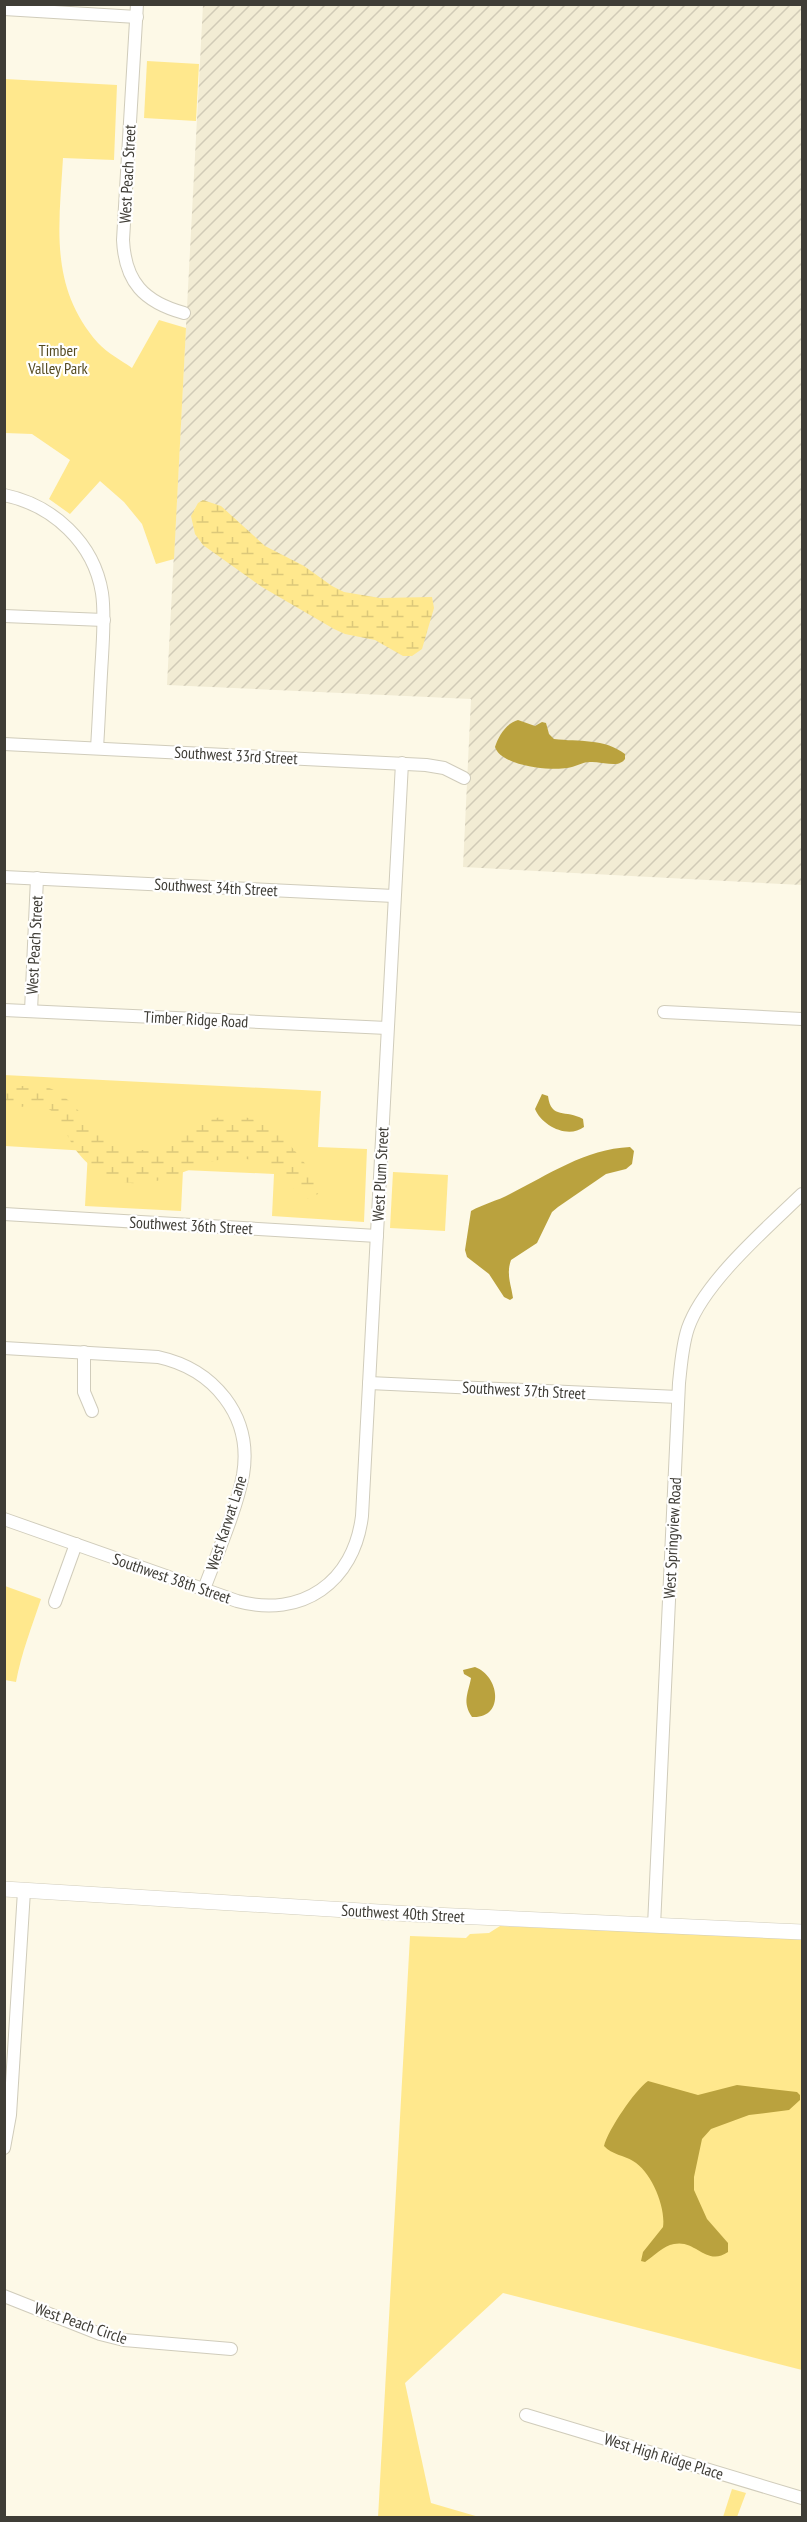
<svg xmlns="http://www.w3.org/2000/svg" width="807" height="2522" font-family="'PT Sans Narrow',sans-serif">
<style>
.industrial{fill:url(#industrial-furrows)}
.green{fill:#ffe88d}
.wetland{fill:url(#wetland-marsh)}
.water{fill:#baa23e}
.lines{fill:none;stroke-linecap:round;stroke-linejoin:round}
.minor-casing{stroke:#d0ccbb;stroke-width:14}
.major-casing{stroke:#d0ccbb;stroke-width:16}
.minor{stroke:#fff;stroke-width:12}
.major{stroke:#fff;stroke-width:15}
.labels{text-anchor:middle;stroke-width:4.5;stroke-linejoin:round;paint-order:stroke}
.street-label{font-size:16px;fill:#3f3d36;stroke:#fff}
.park-label{font-size:16px;fill:#554b22;stroke:#fff}
</style>
<defs>
<pattern id="industrial-furrows" width="10" height="10" patternUnits="userSpaceOnUse" patternTransform="scale(1.5)"><rect width="10" height="10" fill="#f2ecd4"/><path d="M-1 1l2-2M0 10L10 0M9 11l2-2" fill="none" stroke="#d1cbb7"/></pattern>
<pattern id="wetland-marsh" width="20" height="14" patternUnits="userSpaceOnUse" patternTransform="scale(1.5)"><rect width="20" height="14" fill="#ffe88d"/><path d="M1 5h8M5 5V1M11 12h8M15 12V8" fill="none" stroke="#dcc87a"/></pattern>
</defs>
<rect width="100%" height="100%" fill="#fdf9e7"/>
<polygon class="industrial" points="203,5 802,5 802,885 463,867 471,699 167,685"/>
<g class="green">
<polygon points="147,61 199,64 196,121 144,118"/>
<path d="M 5,79 L 117,85 L 114,160 L 63,158 C 59,227 49,287 98,343 C 107,353 121,360 132,368 L 159,320 L 186,328 L 174,559 L 156,564 L 142,524 L 124,502 L 100,481 L 70,514 L 49,499 L 70,460 L 32,434 L 5,433 Z"/>
<polygon points="4,1075 321,1091 318,1147 367,1149 364,1222 272,1216 274,1174 183,1170 181,1211 85,1206 88,1151 5,1146"/>
<polygon points="393,1172 448,1175 445,1231 390,1228"/>
<path d="M 5,1586 L 41,1599 C 32,1626 21,1654 16,1682 L 5,1680 Z"/>
<polygon points="500,1926 802,1939 802,2370 503,2293 405,2383 431,2503 479,2517 378,2518 410,1936 466,1938 470,1934 489,1933"/>
<polygon points="732,2489 746,2493 737,2517 723,2517"/>
</g>
<g class="wetland">
<polygon points="203,500 221,506 265,546 304,566 332,586 344,592 380,598 432,597 434,608 422,649 412,656 403,656 375,640 345,634 334,629 262,587 203,545 195,534 191,516 198,503"/>
<path d="M 40,1085 C 79,1094 88,1137 121,1147 C 136,1151 152,1151 166,1146 C 177,1142 186,1132 196,1126 C 218,1113 249,1113 270,1127 C 289,1139 301,1161 317,1177 C 324,1189 317,1203 303,1197 C 291,1186 279,1173 264,1165 C 208,1137 166,1205 107,1176 C 96,1171 86,1163 79,1154 C 64,1137 62,1107 36,1105 C 25,1104 15,1110 5,1112 L 5,1087 Z"/>
</g>
<g class="water">
<path d="M 518,720 L 535,726 L 542,722 L 546,723 L 549,734 L 554,739 C 579,742 604,738 625,754 L 625,759 C 618,769 602,761 590,762 C 582,762 575,767 567,768 C 550,771 501,766 495,747 C 498,737 506,723 518,720 Z"/>
<path d="M 542,1094 L 548,1096 C 551,1120 566,1109 583,1119 L 584,1127 C 568,1139 542,1126 535,1109 Z"/>
<path d="M 630,1147 L 634,1151 L 632,1164 L 626,1169 L 606,1174 L 558,1207 L 552,1212 L 537,1243 L 511,1260 C 506,1274 511,1284 513,1298 L 510,1300 L 504,1297 L 489,1274 L 467,1257 L 465,1250 L 471,1211 C 483,1204 497,1201 510,1194 C 548,1175 585,1149 630,1147 Z"/>
<path d="M 475,1667 C 500,1676 505,1719 472,1717 C 462,1702 468,1694 471,1678 L 464,1674 L 463,1670 Z"/>
<path d="M 648,2081 L 698,2095 L 737,2085 L 797,2092 L 800,2095 L 800,2100 L 789,2110 L 749,2115 L 711,2129 L 702,2139 L 694,2177 L 694,2190 L 707,2219 L 728,2243 L 728,2252 C 706,2267 696,2239 674,2244 C 663,2246 654,2256 645,2262 L 641,2261 L 643,2252 L 663,2227 C 666,2207 651,2171 633,2161 C 624,2155 612,2155 604,2146 C 608,2130 635,2090 648,2081 Z"/>
</g>
<g class="lines">
<defs>
<g id="minor">
<path d="M 137,4 L 123,240 C 125,282 144,302 184,313"/>
<polyline points="4,9 137,17"/>
<path d="M 4,495 C 53,505 94,543 102,593 C 105,614 103,636 102,657 C 100,687 99,718 97,748"/>
<polyline points="4,616 104,620"/>
<polyline points="4,744 426,765 444,768 464,778"/>
<polyline points="4,877 394,896"/>
<polyline points="4,1010 387,1028"/>
<polyline points="31,1011 37,878"/>
<polyline points="664,1012 802,1019"/>
<polyline points="4,1214 377,1236"/>
<path d="M 4,1348 L 158,1357 C 213,1369 253,1415 243,1475 C 236,1511 217,1554 204,1589"/>
<polyline points="84,1352 84,1392 92,1411"/>
<polyline points="369,1383 678,1397"/>
<path d="M 4,1519 L 237,1601 C 302,1619 354,1582 362,1516 L 402,763"/>
<polyline points="55,1602 76,1544"/>
<path d="M 654,1926 L 679,1383 C 681,1365 682,1346 688,1328 C 704,1282 767,1228 802,1194"/>
<polyline points="4,2148 10,2115 24,1891"/>
<polyline points="4,2296 100,2334 124,2340 231,2349"/>
<polyline points="526,2415 802,2498"/>
</g>
<polyline id="major" points="4,1889 411,1914 802,1932"/>
</defs>
<use href="#minor" class="minor-casing"/>
<use href="#major" class="major-casing"/>
<use href="#minor" class="minor"/>
<use href="#major" class="major"/>
</g>
<g class="labels">
<g class="street-label">
<text transform="translate(127 174) rotate(-87)" y="6">West Peach Street</text>
<text transform="translate(236 755) rotate(3)" y="6">Southwest 33rd Street</text>
<text transform="translate(216 887) rotate(3)" y="6">Southwest 34th Street</text>
<text transform="translate(34 945) rotate(-87)" y="6">West Peach Street</text>
<text transform="translate(196 1019) rotate(3)" y="6">Timber Ridge Road</text>
<text transform="translate(380 1174) rotate(-87)" y="6">West Plum Street</text>
<text transform="translate(191 1225) rotate(3)" y="6">Southwest 36th Street</text>
<text transform="translate(524 1390) rotate(3)" y="6">Southwest 37th Street</text>
<text transform="translate(226 1523) rotate(-72)" y="6">West Karwat Lane</text>
<text transform="translate(672 1538) rotate(-87)" y="6">West Springview Road</text>
<text transform="translate(172 1578) rotate(19)" y="6">Southwest 38th Street</text>
<text transform="translate(403 1913) rotate(3)" y="6">Southwest 40th Street</text>
<text transform="translate(81 2323) rotate(19)" y="6">West Peach Circle</text>
<text transform="translate(664 2456) rotate(17)" y="6">West High Ridge Place</text>
</g>
<g class="park-label">
<text x="58" y="356">Timber<tspan x="58" dy="18">Valley Park</tspan></text>
</g>
</g>
<rect width="807" height="2522" fill="none" stroke="#3f3d36" stroke-width="12"/>
</svg>
